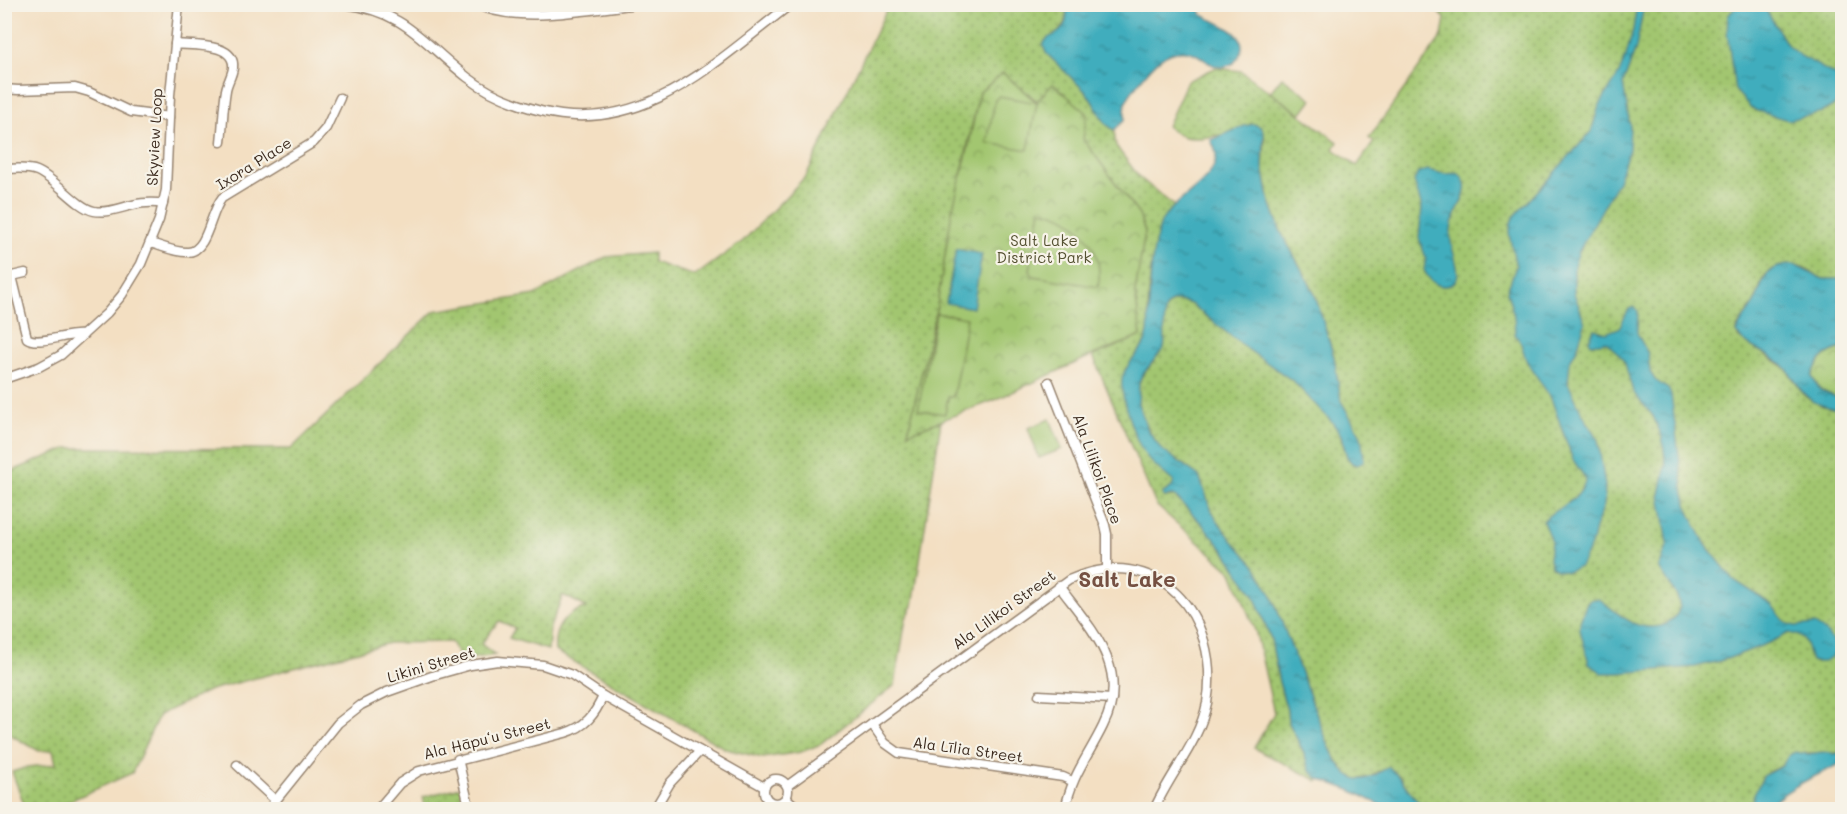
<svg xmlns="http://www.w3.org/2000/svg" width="1847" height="814" font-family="Mali,sans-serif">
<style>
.grass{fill:url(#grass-dots);stroke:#6e7847;stroke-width:1.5}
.park{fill:url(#park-crowns);stroke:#6e7847;stroke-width:1.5}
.pitch{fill:#a2c670;stroke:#6e7847;stroke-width:1.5}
.water{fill:url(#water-ripples);stroke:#3d6c6e;stroke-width:1.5}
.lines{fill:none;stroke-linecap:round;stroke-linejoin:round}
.minor-casing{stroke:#978470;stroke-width:11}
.minor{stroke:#fff;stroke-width:8}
.labels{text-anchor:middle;stroke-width:4.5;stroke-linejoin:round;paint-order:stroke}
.street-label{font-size:15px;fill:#3b2a1e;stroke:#f7f3e8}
.park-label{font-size:15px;fill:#555132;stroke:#f7f3e8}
.district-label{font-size:21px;font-weight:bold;fill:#755042;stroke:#f7f3e8}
</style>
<defs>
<pattern id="grass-dots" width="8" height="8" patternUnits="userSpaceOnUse" patternTransform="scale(1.5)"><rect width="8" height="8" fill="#a2c670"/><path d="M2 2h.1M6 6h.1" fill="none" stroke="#85a15b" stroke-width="1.8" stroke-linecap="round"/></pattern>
<pattern id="park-crowns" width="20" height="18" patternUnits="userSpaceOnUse" patternTransform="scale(1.5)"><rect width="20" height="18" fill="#a2c670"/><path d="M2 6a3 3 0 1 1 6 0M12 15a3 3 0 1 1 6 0" fill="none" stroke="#85a15b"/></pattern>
<pattern id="water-ripples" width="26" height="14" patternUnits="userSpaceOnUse" patternTransform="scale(1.5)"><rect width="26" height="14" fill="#3fadbd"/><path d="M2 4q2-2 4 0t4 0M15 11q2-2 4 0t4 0" fill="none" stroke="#368d99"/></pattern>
</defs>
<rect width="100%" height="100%" fill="#f7f3e8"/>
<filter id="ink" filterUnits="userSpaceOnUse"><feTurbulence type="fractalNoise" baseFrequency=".0167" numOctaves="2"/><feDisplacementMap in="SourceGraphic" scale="12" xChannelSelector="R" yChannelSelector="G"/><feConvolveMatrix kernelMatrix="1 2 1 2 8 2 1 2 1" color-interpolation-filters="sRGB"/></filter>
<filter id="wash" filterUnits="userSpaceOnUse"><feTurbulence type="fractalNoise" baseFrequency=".008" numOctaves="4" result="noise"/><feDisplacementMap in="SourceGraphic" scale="24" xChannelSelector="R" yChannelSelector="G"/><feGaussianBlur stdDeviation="1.35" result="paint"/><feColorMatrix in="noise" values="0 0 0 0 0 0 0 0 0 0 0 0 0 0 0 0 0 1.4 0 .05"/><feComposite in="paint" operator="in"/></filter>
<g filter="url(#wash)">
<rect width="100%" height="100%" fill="#f3dfc2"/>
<g class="grass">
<path d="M 1067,4 C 1067,18 1066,26 1055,35 L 1073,78 L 1087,93 L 1106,124 L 1114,130 L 1116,146 L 1139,177 L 1174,206 C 1152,227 1149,281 1148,311 C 1148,318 1150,326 1148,334 C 1146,345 1138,352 1132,361 C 1128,367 1126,398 1127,406 C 1130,438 1150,462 1174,482 L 1172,487 L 1162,494 L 1164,497 L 1175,497 L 1203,525 L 1224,550 L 1254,595 L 1271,639 L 1279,682 L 1287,710 L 1288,721 L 1303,751 L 1310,771 L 1319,779 L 1318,781 L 1254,748 L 1274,713 L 1256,633 L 1232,572 L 1156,505 L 1093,356 L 1141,336 L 1135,292 L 1145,232 L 1139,215 L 1083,139 L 1003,73 L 979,93 L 948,236 L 937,306 L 908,432 L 941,421 L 913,606 L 906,618 L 895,685 L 821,744 L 801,752 L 763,758 L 726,749 L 555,651 C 553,627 564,615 586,607 L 563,595 L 550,627 L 548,650 L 509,638 L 515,628 L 499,621 L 481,644 L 495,655 L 461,660 L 451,642 L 389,643 L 210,690 L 159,715 L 132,773 L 56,807 L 24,804 L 12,772 L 28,767 L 56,764 L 53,750 L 39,751 L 7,733 L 5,729 L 5,474 L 68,448 L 291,449 L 434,311 L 535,295 L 606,257 L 653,253 L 653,262 L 695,276 L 743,241 L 806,176 L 889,5 Z"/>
<path d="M 1429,5 L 1842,5 L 1842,279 L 1823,279 L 1800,266 L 1788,265 L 1772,269 L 1764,277 L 1754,303 L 1737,328 L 1738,337 L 1786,368 L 1804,395 L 1809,399 L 1823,406 L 1842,410 L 1842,752 C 1829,757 1815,751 1801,753 C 1793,754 1787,762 1781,766 C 1778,769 1772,769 1769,772 C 1757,781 1755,797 1750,810 L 1427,809 L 1417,803 L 1398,775 L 1378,771 L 1369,778 L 1357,779 L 1347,774 L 1340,765 L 1328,744 L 1272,596 L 1223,530 L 1211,509 L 1199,476 L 1161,449 L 1154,441 L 1142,415 L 1138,404 L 1139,383 L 1142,375 L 1155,360 L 1164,328 L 1164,312 L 1170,303 L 1180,300 L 1191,304 L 1246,348 L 1293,381 L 1325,413 L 1339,431 L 1347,457 L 1355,465 L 1362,462 L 1351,420 L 1341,401 L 1334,357 L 1314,292 L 1281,232 L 1269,199 L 1263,167 L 1265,138 C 1255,136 1241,131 1231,133 C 1209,136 1185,146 1167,126 L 1187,81 L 1215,68 L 1241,71 L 1338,142 L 1334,149 L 1357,166 L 1374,142 L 1369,138 L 1442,36 L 1445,18 Z"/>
<polygon points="461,787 464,798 460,809 426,810 423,797"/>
</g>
<g class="park">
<polygon points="1003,73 1036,102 1053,84 1087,113 1083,139 1139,215 1145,232 1135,292 1141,336 1093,355 995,400 908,433 937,306 952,211 968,149 979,93"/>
<path d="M 1842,348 L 1842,400 L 1820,390 L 1812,377 C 1817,360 1826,352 1842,348 Z"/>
</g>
<g class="pitch">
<polygon points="1282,77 1312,99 1301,114 1270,92"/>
<polygon points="999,96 1037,103 1028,150 987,143 995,100"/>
<path d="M 1041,210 C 1079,216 1105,250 1098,287 L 1033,276 L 1030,270 Z"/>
<polygon points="936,313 967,318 953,397 948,397 945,414 918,410"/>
<polygon points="1050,419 1062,449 1039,458 1028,428"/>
</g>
<g class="water">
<path d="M 1218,4 L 1200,7 L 1201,14 C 1214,23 1253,32 1239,56 C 1236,63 1228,67 1220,67 C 1208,66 1202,55 1191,52 C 1165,45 1150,68 1136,86 C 1133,91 1128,96 1126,102 C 1125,107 1125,115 1125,120 L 1114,130 L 1106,124 L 1087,93 L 1046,53 L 1043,45 C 1046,38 1048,38 1054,35 C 1067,29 1067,18 1067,5 Z"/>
<path d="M 1637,5 L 1644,5 L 1636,48 L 1623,84 L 1630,126 L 1629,149 L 1618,181 L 1579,251 L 1574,266 L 1574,293 L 1585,323 L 1577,349 L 1570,361 L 1568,383 L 1582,413 L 1598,440 L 1605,486 L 1604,505 L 1595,528 L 1592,543 L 1580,567 L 1567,572 L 1557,570 L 1551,566 L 1549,559 L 1551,541 L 1543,521 C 1556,505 1578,506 1586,479 L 1573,460 L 1551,398 L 1526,360 L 1521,343 L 1515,334 L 1514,316 L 1507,292 L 1516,266 L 1509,234 L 1511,223 L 1513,218 L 1591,132 L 1599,106 L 1619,74 L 1626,56 L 1633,30 Z"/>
<polygon points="1737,5 1763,5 1788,46 1799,55 1842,79 1842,101 1822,112 1788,120 1757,111 1750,107 1735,90 1727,32 1728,16"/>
<path d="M 1254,124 L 1261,127 L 1264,133 L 1263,167 L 1269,199 L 1281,232 L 1314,292 L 1334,357 L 1341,401 L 1361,436 L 1364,460 L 1358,465 L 1352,463 L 1347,457 L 1341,435 L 1332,422 L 1293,381 L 1246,348 L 1191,304 C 1153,290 1168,328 1164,348 L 1142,375 L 1139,383 L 1138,404 L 1148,430 L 1161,449 L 1199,476 L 1211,509 L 1217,520 L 1232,540 L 1255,566 L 1272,596 L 1328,744 C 1335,759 1347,785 1368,778 C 1375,776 1382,770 1389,767 C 1404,779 1411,798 1427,809 L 1389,809 L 1350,790 L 1319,779 L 1310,771 L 1303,751 L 1288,721 L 1287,710 L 1279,682 L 1271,639 L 1254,595 L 1224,550 L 1203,525 L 1176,497 L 1172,496 L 1164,497 L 1162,494 L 1172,487 L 1174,482 C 1165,474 1155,467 1147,457 C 1136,443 1117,392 1123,375 C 1129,359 1146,350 1148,332 C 1149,324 1148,317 1149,309 C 1150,281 1151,250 1161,223 C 1170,200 1219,182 1216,153 C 1215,149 1213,144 1211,140 L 1244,126 Z"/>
<path d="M 1427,170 L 1445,174 L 1458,173 C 1476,188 1456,206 1452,224 C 1451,229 1450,236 1451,242 C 1452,254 1466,279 1450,285 C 1445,287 1440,286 1436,284 C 1430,281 1427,276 1424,270 L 1426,258 L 1419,238 L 1422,208 L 1414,181 L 1418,173 Z"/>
<polygon points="956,249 982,254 973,308 946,303"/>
<path d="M 1794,265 L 1823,279 L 1842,279 L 1842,305 L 1840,310 L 1842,318 L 1842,348 C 1826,352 1817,360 1812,377 L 1820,390 L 1842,400 L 1842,410 C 1832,408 1820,406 1811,400 C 1798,392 1795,376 1784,366 C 1771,354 1747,348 1737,334 C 1737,324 1748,314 1753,305 C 1765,283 1761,264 1794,265 Z"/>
<path d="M 1634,307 L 1638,311 L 1637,333 L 1648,354 L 1650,372 L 1655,380 L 1668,389 L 1671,394 L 1684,494 L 1690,514 L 1706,545 L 1734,580 L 1771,604 L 1786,623 L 1795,626 L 1815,624 L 1825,631 L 1838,649 C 1833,658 1821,665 1811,661 C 1805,645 1810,637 1789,633 L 1771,642 L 1727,659 L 1695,667 L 1618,673 L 1602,673 L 1589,663 L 1580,630 L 1580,622 L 1587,602 L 1593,599 L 1599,599 C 1618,613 1635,632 1661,626 C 1671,623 1677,617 1680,607 L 1677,596 L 1659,568 L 1668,544 L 1660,494 L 1666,464 L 1662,437 L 1653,416 L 1633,392 L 1625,363 L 1619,354 L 1606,342 L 1591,344 L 1589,340 L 1594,329 L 1606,333 L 1619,328 L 1629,309 Z"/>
<path d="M 1795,752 L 1808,754 L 1822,752 L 1835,754 L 1842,752 L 1842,763 C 1816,776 1787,787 1766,809 L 1750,809 L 1754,794 L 1764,775 L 1782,766 L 1789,755 Z"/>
</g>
</g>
<g filter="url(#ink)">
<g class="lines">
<defs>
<g id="minor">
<path d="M 344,4 C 406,12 421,41 467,77 C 489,94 514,104 541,111 C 643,137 716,61 791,4"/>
<path d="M 476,4 C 516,25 593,9 638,4"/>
<path d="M 175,44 C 192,46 236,42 233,68 C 232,76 227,83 226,90 C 223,107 223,125 221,142"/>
<polyline points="4,89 18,90 75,88 89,92 131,112 169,117"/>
<path d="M 4,169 C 15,169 27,167 37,171 C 56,179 76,207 94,211 C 114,215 136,198 163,204"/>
<path d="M 150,243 C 162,246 176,253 188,252 C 208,251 210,212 222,198 L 314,142 L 326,128 L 340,98"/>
<path d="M 25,273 L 12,276 L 27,338 C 38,346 67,333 83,335"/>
<polyline points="4,379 39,367 61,355 107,313 122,295 141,264 159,220 166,190 170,95 179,4"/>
<polyline points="1049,382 1105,525 1107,534 1107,568"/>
<path d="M 1059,586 C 1091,629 1132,669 1103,726 C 1088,757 1072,774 1065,810"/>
<polyline points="1039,695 1112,699"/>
<polyline points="872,724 885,743 899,753 1063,777 1072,781"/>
<polyline points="458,759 470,810"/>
<polyline points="237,765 275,800"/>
<circle cx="776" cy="791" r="12"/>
<path d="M 787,786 L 1069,580 C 1157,540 1222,616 1207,703 C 1199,743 1170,773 1154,810"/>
<polyline points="786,798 800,810"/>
<polyline points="147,807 148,810"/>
<polyline points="268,810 338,723 361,705 387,692 432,676 471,665 498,661 543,665 572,675 603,696 764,787"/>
<path d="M 377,810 L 400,783 L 419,771 L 565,733 C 585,727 595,715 603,696"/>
<polyline points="654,810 670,783 700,751"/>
<polyline points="761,810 768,801"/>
</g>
</defs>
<use href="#minor" class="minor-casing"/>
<use href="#minor" class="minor"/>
</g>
</g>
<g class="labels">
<g class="street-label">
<text transform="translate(155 137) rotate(-87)" y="5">Skyview Loop</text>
<text transform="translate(254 164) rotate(-32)" y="5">Ixora Place</text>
<text transform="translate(1097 469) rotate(70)" y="5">Ala Lilikoi Place</text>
<text transform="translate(1004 610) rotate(-36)" y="5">Ala Lilikoi Street</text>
<text transform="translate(431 665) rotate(-17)" y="5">Likini Street</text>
<text transform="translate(487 739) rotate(-14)" y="5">Ala Hāpuʻu Street</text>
<text transform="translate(968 750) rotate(8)" y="5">Ala Līlia Street</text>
</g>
<g class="park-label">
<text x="1044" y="246">Salt Lake<tspan x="1044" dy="17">District Park</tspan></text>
</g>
<g class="district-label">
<text x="1127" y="587">Salt Lake</text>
</g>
</g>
<rect width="1847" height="814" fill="none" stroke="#f7f3e8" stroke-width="24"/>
</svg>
